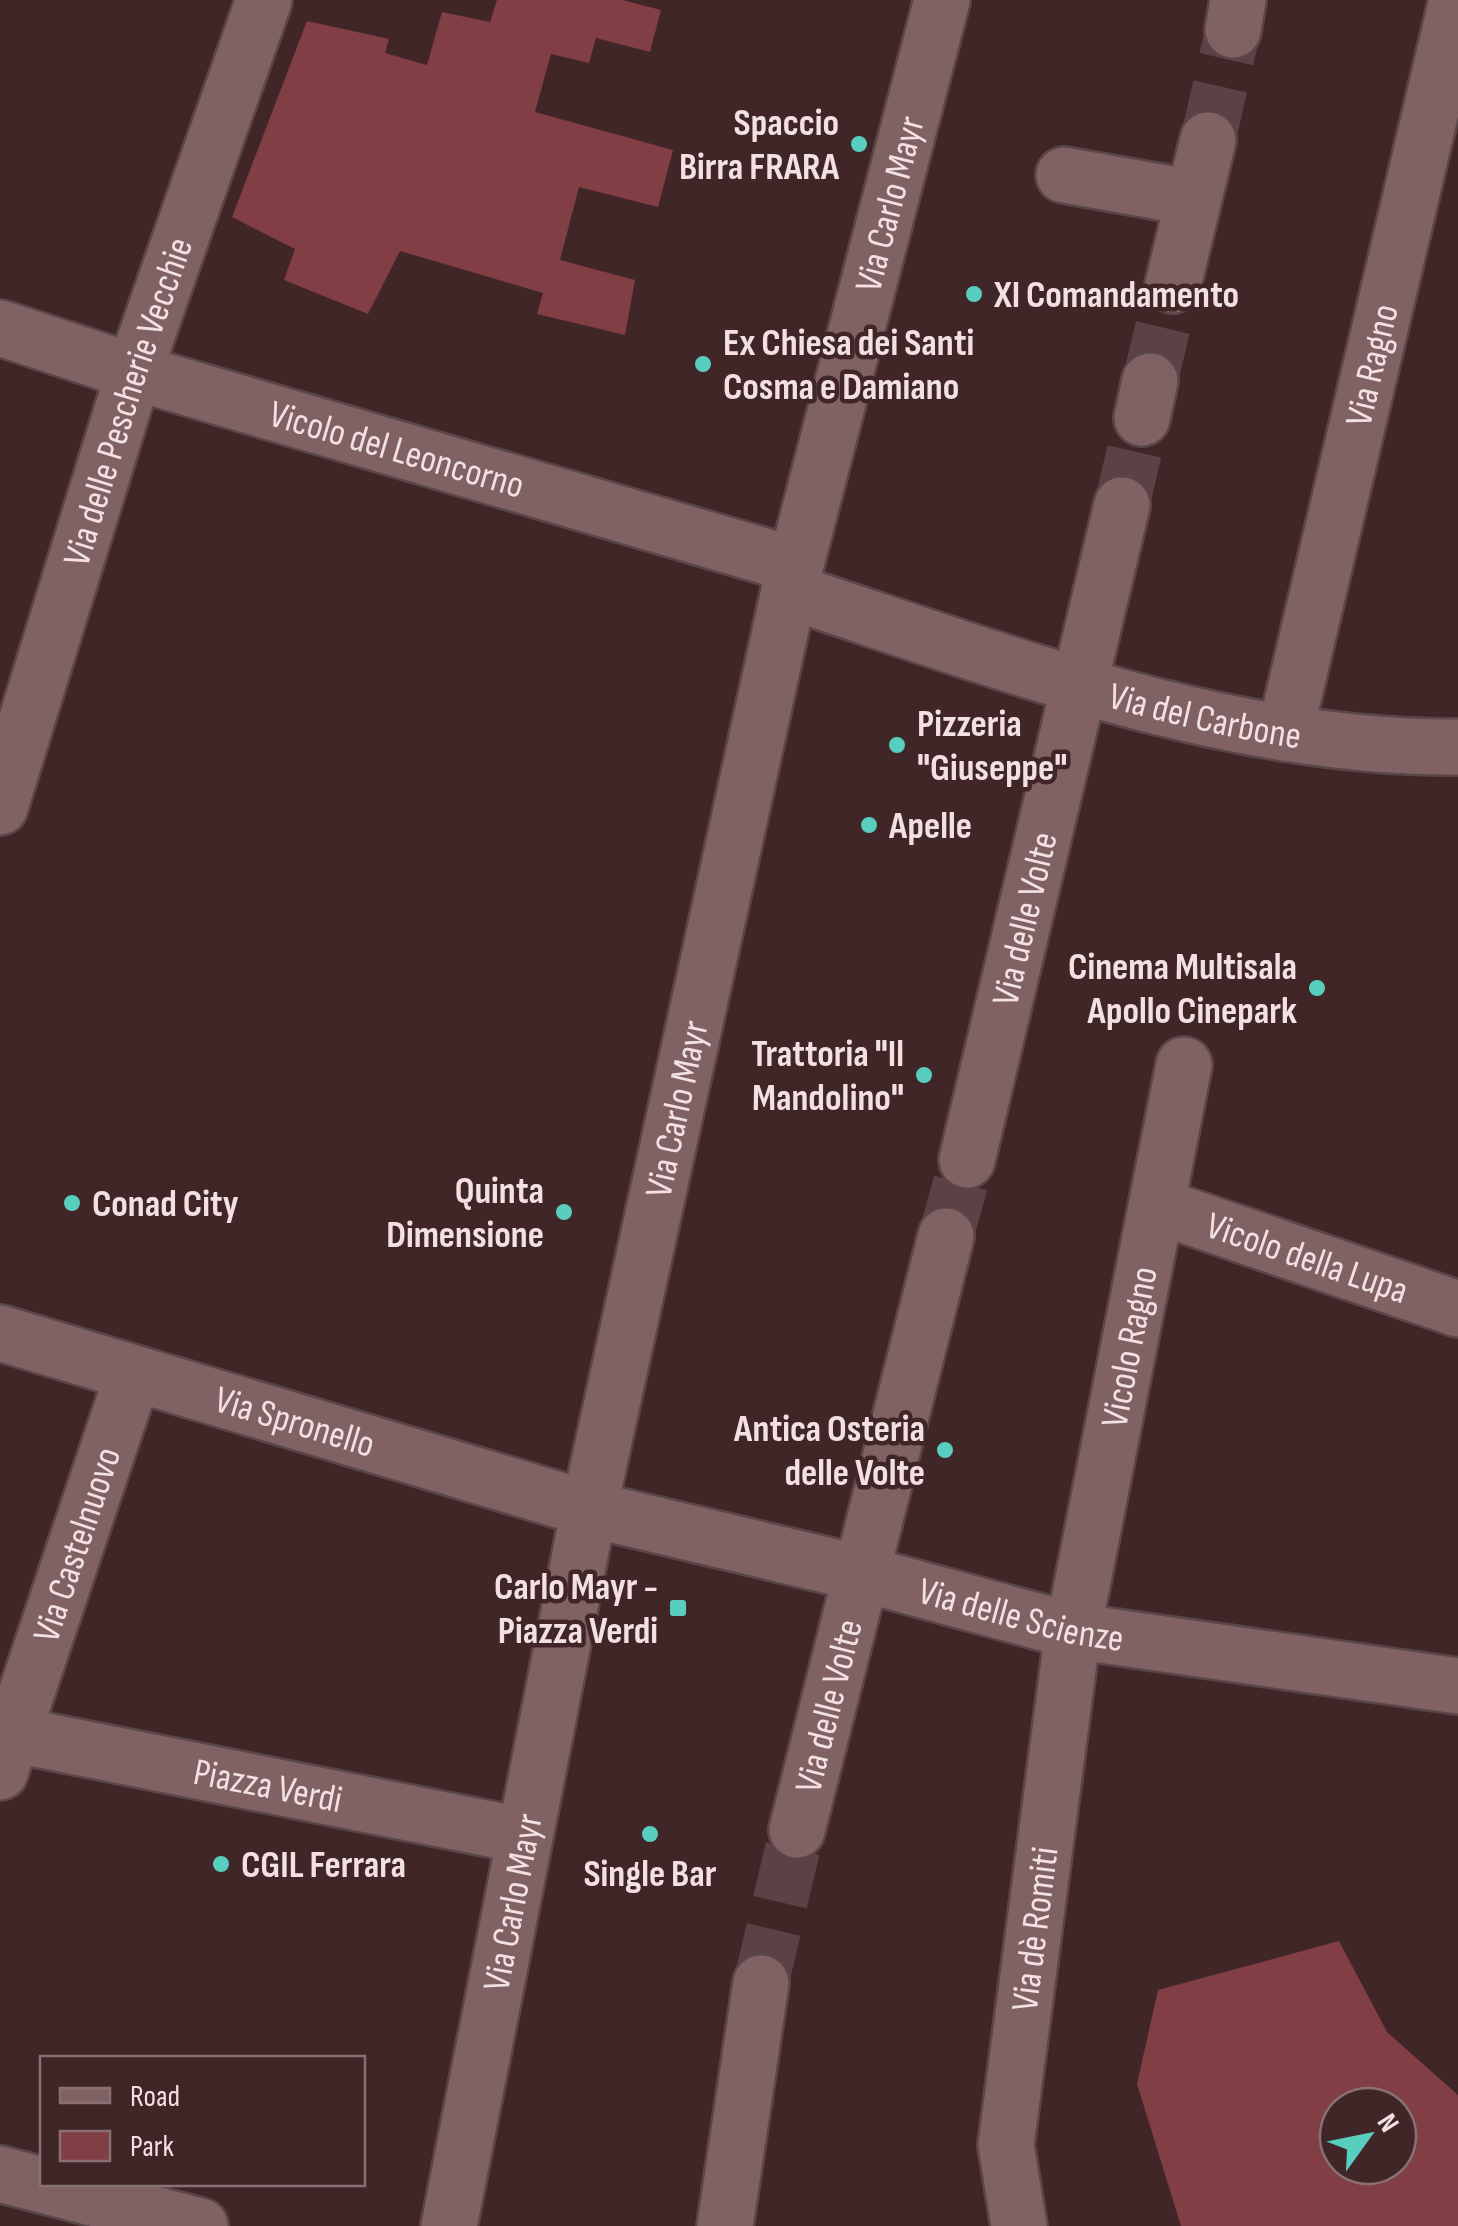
<svg xmlns="http://www.w3.org/2000/svg" width="1458" height="2226" font-family="'Sofia Sans Condensed',sans-serif">
<style>
.green{fill:#813e44;fill-rule:evenodd}
.lines{fill:none;stroke-linecap:round;stroke-linejoin:round}
.street-tunnel{stroke:#5c4244;stroke-width:55;stroke-dasharray:55 28;stroke-linecap:butt}
.street-casing{stroke:#5b4647;stroke-width:60}
.street{stroke:#816264;stroke-width:55}
.poi-dot{fill:#58cebf;stroke:#412628;stroke-width:4}
.labels{text-anchor:middle;stroke-width:9;stroke-linejoin:round;paint-order:stroke}
.poi-label{font-size:38px;font-weight:bold;fill:#f3e1e2;stroke:#412628;text-anchor:end}
.street-label{font-size:38px;fill:#f3e1e2;stroke:#412628}
</style>
<rect width="100%" height="100%" fill="#412628"/>
<g class="green">
<polygon points="497,0 622,0 661,10 650,52 596,38 589,63 551,54 535,112 673,150 658,207 579,187 560,260 635,280 625,335 537,314 543,293 400,251 368,314 284,280 295,249 232,217 307,21 389,39 385,53 427,65 442,12 490,22"/>
<path d="M 1339,1941 L 1387,2032 L 1458,2095 L 1458,2226 L 1181,2226 L 1137,2084 L 1158,1990 ZM 1338,2106 L 1398,2106 L 1398,2166 L 1338,2166 Z"/>
</g>
<g class="lines">
<g class="street-tunnel">
<polyline points="1208,140 1233,30"/>
<polyline points="1150,381 1173,285"/>
<polyline points="1122,505 1142,418"/>
<polyline points="946,1236 967,1160"/>
<polyline points="761,1983 797,1830"/>
</g>
<defs>
<g id="street">
<polyline points="1233,30 1238,0"/>
<polyline points="1064,175 1194,198"/>
<polyline points="1173,285 1208,140"/>
<path id="s1" d="M 0,328 L 134,372 L 795,565"/>
<polyline points="1142,418 1150,381"/>
<path id="s2" d="M 789,591 C 1004,662 1229,749 1458,747"/>
<path id="s3" d="M 1285,733 L 1457,0"/>
<path id="s4" d="M 0,807 L 134,372 L 264,0"/>
<path id="s5" d="M 967,1160 L 1122,505"/>
<path id="s6" d="M 1158,1206 L 1458,1309"/>
<path id="s7" d="M 0,1333 L 589,1509 L 864,1574 L 1073,1631 L 1458,1686"/>
<path id="s8" d="M 11,1734 L 525,1836"/>
<path id="s9" d="M 0,1772 L 133,1375"/>
<path id="s10" d="M 797,1830 L 946,1236"/>
<polyline points="0,2174 200,2226"/>
<path id="s11" d="M 449,2226 L 589,1509 L 789,591 L 942,0"/>
<polyline points="725,2226 761,1983"/>
<path id="s12" d="M 1019,2226 L 1006,2145 L 1073,1631 L 1184,1065"/>
</g>
</defs>
<use href="#street" class="street-casing"/>
<use href="#street" class="street"/>
</g>
<g class="poi-dot">
<circle cx="859" cy="144" r="10"/>
<circle cx="974" cy="294" r="10"/>
<circle cx="703" cy="364" r="10"/>
<circle cx="897" cy="745" r="10"/>
<circle cx="869" cy="825" r="10"/>
<circle cx="1317" cy="988" r="10"/>
<circle cx="924" cy="1075" r="10"/>
<circle cx="72" cy="1203" r="10"/>
<circle cx="564" cy="1212" r="10"/>
<circle cx="945" cy="1450" r="10"/>
<rect x="668" y="1598" width="20" height="20" rx="5"/>
<circle cx="650" cy="1834" r="10"/>
<circle cx="221" cy="1864" r="10"/>
</g>
<g class="labels">
<g class="poi-label">
<text x="839" y="135">Spaccio<tspan x="839" dy="44">Birra FRARA</tspan></text>
<text x="994" y="307" text-anchor="start">XI Comandamento</text>
<text x="723" y="355" text-anchor="start">Ex Chiesa dei Santi<tspan x="723" dy="44">Cosma e Damiano</tspan></text>
<text x="917" y="736" text-anchor="start">Pizzeria<tspan x="917" dy="44">"Giuseppe"</tspan></text>
<text x="889" y="838" text-anchor="start">Apelle</text>
<text x="1297" y="979">Cinema Multisala<tspan x="1297" dy="44">Apollo Cinepark</tspan></text>
<text x="904" y="1066">Trattoria "Il<tspan x="904" dy="44">Mandolino"</tspan></text>
<text x="544" y="1203">Quinta<tspan x="544" dy="44">Dimensione</tspan></text>
<text x="92" y="1216" text-anchor="start">Conad City</text>
<text x="925" y="1441">Antica Osteria<tspan x="925" dy="44">delle Volte</tspan></text>
<text x="658" y="1599">Carlo Mayr -<tspan x="658" dy="44">Piazza Verdi</tspan></text>
<text x="241" y="1877" text-anchor="start">CGIL Ferrara</text>
<text x="650" y="1886" text-anchor="middle">Single Bar</text>
</g>
<g class="street-label">
<text dy="13" stroke="none"><textPath href="#s11" startOffset="2070">Via Carlo Mayr</textPath></text>
<text dy="13" stroke="none"><textPath href="#s3" startOffset="378">Via Ragno</textPath></text>
<text dy="13" stroke="none"><textPath href="#s4" startOffset="425">Via delle Pescherie Vecchie</textPath></text>
<text dy="13" stroke="none"><textPath href="#s1" startOffset="415">Vicolo del Leoncorno</textPath></text>
<text dy="13" stroke="none"><textPath href="#s2" startOffset="435">Via del Carbone</textPath></text>
<text dy="13" stroke="none"><textPath href="#s5" startOffset="248">Via delle Volte</textPath></text>
<text dy="13" stroke="none"><textPath href="#s11" startOffset="1140">Via Carlo Mayr</textPath></text>
<text dy="13" stroke="none"><textPath href="#s6" startOffset="158">Vicolo della Lupa</textPath></text>
<text dy="13" stroke="none"><textPath href="#s12" startOffset="890">Vicolo Ragno</textPath></text>
<text dy="13" stroke="none"><textPath href="#s7" startOffset="308">Via Spronello</textPath></text>
<text dy="13" stroke="none"><textPath href="#s9" startOffset="240">Via Castelnuovo</textPath></text>
<text dy="13" stroke="none"><textPath href="#s7" startOffset="1060">Via delle Scienze</textPath></text>
<text dy="13" stroke="none"><textPath href="#s10" startOffset="128">Via delle Volte</textPath></text>
<text dy="13" stroke="none"><textPath href="#s8" startOffset="262">Piazza Verdi</textPath></text>
<text dy="13" stroke="none"><textPath href="#s11" startOffset="330">Via Carlo Mayr</textPath></text>
<text dy="13" stroke="none"><textPath href="#s12" startOffset="300">Via dè Romiti</textPath></text>
</g>
</g>
<rect x="40" y="2056" width="325" height="130" fill="#412628" stroke="#887172" stroke-width="2.5"/>
<rect x="60" y="2088" width="50" height="15" fill="#816264" stroke="#887172" stroke-width="2.5"/>
<text x="130" y="2106" font-size="30" fill="#f3e1e2">Road</text>
<rect x="60" y="2131" width="50" height="30" fill="#813e44" stroke="#887172" stroke-width="2.5"/>
<text x="130" y="2156" font-size="30" fill="#f3e1e2">Park</text>
<g transform="translate(1368 2136) rotate(57)"><circle r="48" fill="#412628" stroke="#887172" stroke-width="2.5"/>
<path d="M0-8L18 38L0 25L-18 38Z" fill="#58cebf"/>
<text y="-15" font-size="28" font-weight="bold" text-anchor="middle" fill="#f3e1e2">N</text>
</g>
</svg>
